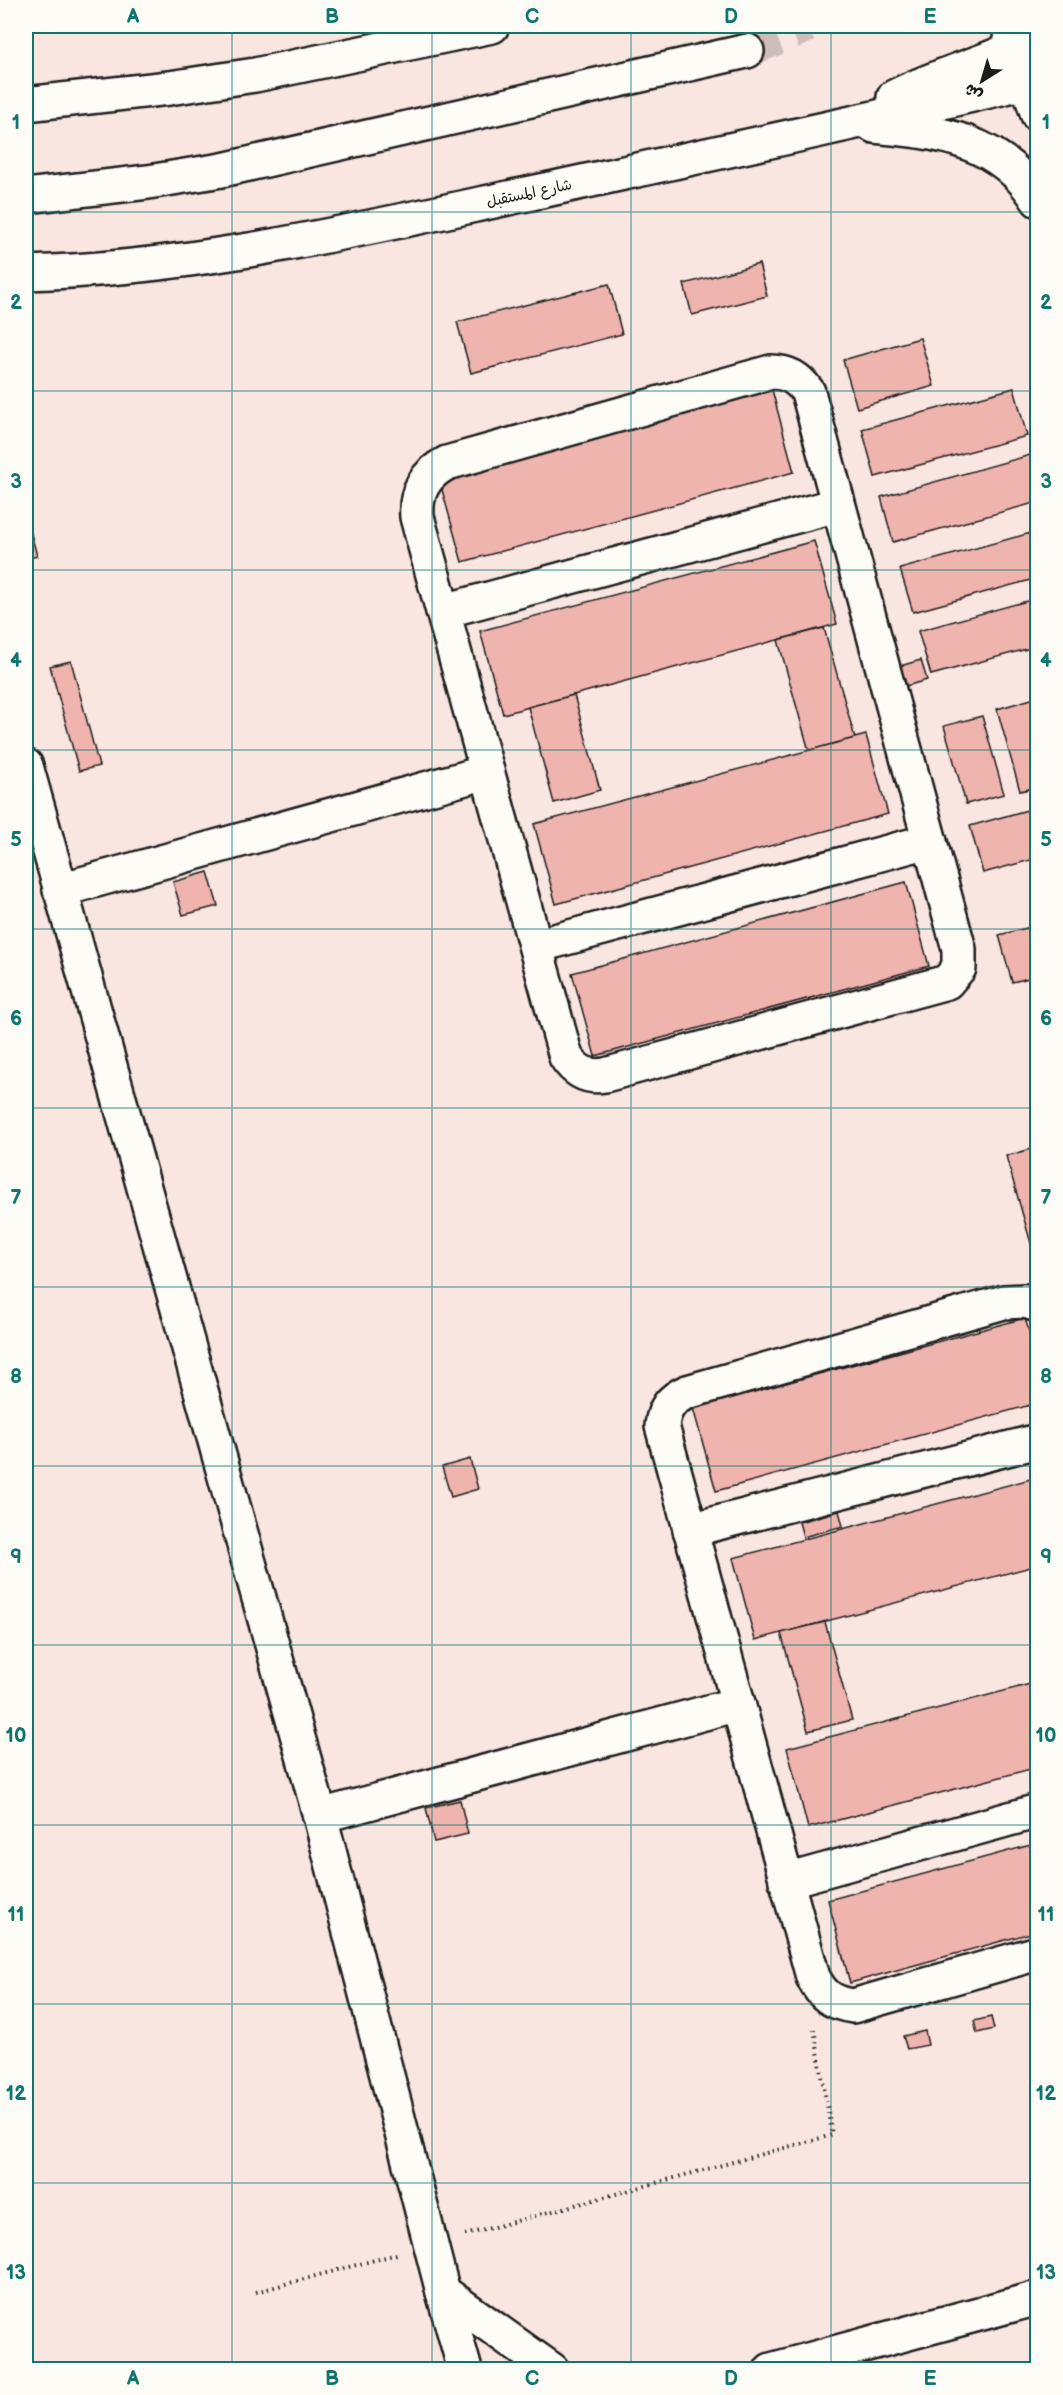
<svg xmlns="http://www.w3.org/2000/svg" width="1063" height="2395" font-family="'Balsamiq Sans','Playpen Sans Arabic',sans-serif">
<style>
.building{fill:#efb4ad;stroke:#1c1c1c;stroke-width:1.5}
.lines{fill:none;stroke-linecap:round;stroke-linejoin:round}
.major-tunnel{stroke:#cdbeba;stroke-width:33;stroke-dasharray:33 16;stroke-linecap:butt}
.minor-casing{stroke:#1c1c1c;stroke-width:38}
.major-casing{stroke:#1c1c1c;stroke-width:38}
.path{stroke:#1c1c1c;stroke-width:4;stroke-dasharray:1.5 4.5;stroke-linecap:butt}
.minor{stroke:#fdfcf7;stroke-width:33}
.major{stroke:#fdfcf7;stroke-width:33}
.grid{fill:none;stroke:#0f766e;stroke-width:1.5;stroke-opacity:0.55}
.labels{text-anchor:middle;stroke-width:6;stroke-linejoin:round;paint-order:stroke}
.street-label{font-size:15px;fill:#1c1c1c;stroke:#fdfcf7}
.neatline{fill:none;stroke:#0f766e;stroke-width:2}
.grid-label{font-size:20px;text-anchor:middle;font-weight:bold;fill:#0f766e}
</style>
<rect width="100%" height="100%" fill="#f9e6e1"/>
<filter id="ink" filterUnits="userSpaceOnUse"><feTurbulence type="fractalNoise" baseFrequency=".0167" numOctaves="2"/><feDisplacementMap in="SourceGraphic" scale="12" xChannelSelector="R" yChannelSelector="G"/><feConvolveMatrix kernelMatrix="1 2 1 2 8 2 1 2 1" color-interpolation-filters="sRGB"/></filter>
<g filter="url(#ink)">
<g class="building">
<polygon points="759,264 767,296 692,315 684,284"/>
<polygon points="609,284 622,334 471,373 457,322"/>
<polygon points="920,338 934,386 857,408 843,360"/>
<polygon points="1014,388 1027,436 875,477 862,429"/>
<polygon points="772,390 794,472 462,562 439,479"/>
<polygon points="1034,454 1038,466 1038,502 893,542 881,497"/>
<polygon points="29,526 37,556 26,559 26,527"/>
<polygon points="1038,531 1038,578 913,612 900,569"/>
<polygon points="814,541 837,624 503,714 480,631"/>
<polygon points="1038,598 1038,646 931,675 918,631"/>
<polygon points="824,628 855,738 809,751 778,640"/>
<polygon points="921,660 927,680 906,686 900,666"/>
<polygon points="71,661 99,766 79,771 50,666"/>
<polygon points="574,695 600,790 554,803 528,707"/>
<polygon points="1035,698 1038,707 1038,787 1020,791 997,709"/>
<polygon points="982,716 1004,794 966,804 944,726"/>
<polygon points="866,735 888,814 556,904 534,824"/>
<polygon points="1038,807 1038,858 983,873 970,826"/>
<polygon points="208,872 218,906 183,915 173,882"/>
<polygon points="906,882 929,966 595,1056 572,973"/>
<polygon points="1038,925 1038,976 1012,982 999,935"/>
<polygon points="1038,1147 1038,1268 1006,1156"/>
<polygon points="1025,1318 1038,1362 1038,1403 716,1491 693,1408"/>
<polygon points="470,1459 478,1489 451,1497 442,1467"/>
<polygon points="1038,1477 1038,1565 755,1640 733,1558"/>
<polygon points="839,1511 843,1526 803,1537 799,1522"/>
<polygon points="1038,1565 1038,1594 1031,1567"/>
<polygon points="825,1622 852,1720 808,1731 781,1633"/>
<polygon points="1038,1682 1038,1767 808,1828 787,1748"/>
<polygon points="460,1800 468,1834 434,1842 426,1808"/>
<polygon points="1038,1843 1038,1931 850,1983 828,1900"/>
<polygon points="991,2017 994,2029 977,2033 974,2021"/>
<polygon points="925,2031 928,2045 907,2049 903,2036"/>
</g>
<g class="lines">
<polyline class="major-tunnel" points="747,51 808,26"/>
<defs>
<g id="minor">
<path d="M 771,372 C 788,372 798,378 808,392 L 959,949 L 959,968 L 947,982 L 605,1075 C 588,1078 576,1072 566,1057 L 417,517 C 415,492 425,474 447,463 Z"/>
<polyline points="444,611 837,505"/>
<polyline points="26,766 320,1816 443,2292 465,2370"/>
<polyline points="60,890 487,772"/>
<polyline points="536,946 929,841"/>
<path d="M 1038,1305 L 1025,1301 L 1004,1302 L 687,1392 C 671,1399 664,1408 662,1426 L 813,1977 C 822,1996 833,2003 853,2006 L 1038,1953"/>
<polyline points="690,1530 1038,1441"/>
<polyline points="320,1816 738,1704"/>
<polyline points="786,1881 1038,1811"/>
<polyline points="443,2292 552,2370"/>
<polyline points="771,2370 1038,2298"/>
</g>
<g id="major">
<polyline points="1008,26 1038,115"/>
<path d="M 894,97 C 940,73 993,62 1038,35"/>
<polyline points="26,104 169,88 255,75 492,26"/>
<path d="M 874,126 C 939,132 1000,139 1038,200"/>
<polyline points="26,196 148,182 222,170 747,51"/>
<path d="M 26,273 C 195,269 361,229 527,194 C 697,157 868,121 1038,79"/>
</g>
</defs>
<use href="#minor" class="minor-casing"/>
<use href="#major" class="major-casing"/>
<g class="path">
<polyline points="465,2235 832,2135 814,2029"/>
<polyline points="256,2292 397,2254"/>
</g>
<use href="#minor" class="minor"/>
<use href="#major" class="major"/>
</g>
</g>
<path class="grid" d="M 232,26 L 232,2370M 432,26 L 432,2370M 631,26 L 631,2370M 831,26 L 831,2370M 26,212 L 1038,212M 26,391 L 1038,391M 26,570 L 1038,570M 26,750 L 1038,750M 26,929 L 1038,929M 26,1108 L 1038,1108M 26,1287 L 1038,1287M 26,1466 L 1038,1466M 26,1645 L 1038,1645M 26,1825 L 1038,1825M 26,2004 L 1038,2004M 26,2183 L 1038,2183"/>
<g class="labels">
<g class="street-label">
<text transform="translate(529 193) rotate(-12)" y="5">شارع المستقبل</text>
</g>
</g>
<rect width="1063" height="2395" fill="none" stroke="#fdfcf7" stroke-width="66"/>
<g transform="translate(982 81) rotate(217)" stroke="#fdfcf7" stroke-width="4.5" paint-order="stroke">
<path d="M0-4.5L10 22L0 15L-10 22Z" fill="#1c1c1c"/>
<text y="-9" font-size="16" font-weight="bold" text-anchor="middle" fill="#1c1c1c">ش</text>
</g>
<rect x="33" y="33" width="997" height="2329" class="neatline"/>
<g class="grid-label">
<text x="133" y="23">A</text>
<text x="332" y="23">B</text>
<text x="532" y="23">C</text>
<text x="731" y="23">D</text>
<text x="930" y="23">E</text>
<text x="16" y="129">1</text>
<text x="1046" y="129">1</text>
<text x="16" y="309">2</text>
<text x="1046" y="309">2</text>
<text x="16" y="488">3</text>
<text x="1046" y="488">3</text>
<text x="16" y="667">4</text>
<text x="1046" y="667">4</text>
<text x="16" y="846">5</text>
<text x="1046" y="846">5</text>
<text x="16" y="1025">6</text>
<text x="1046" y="1025">6</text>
<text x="16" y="1204">7</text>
<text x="1046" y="1204">7</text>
<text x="16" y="1383">8</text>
<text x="1046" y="1383">8</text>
<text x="16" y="1563">9</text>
<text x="1046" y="1563">9</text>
<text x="16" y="1742">10</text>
<text x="1046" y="1742">10</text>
<text x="16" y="1921">11</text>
<text x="1046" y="1921">11</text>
<text x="16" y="2100">12</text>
<text x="1046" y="2100">12</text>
<text x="16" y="2279">13</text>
<text x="1046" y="2279">13</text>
<text x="133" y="2385">A</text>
<text x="332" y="2385">B</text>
<text x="532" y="2385">C</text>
<text x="731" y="2385">D</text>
<text x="930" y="2385">E</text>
</g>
</svg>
